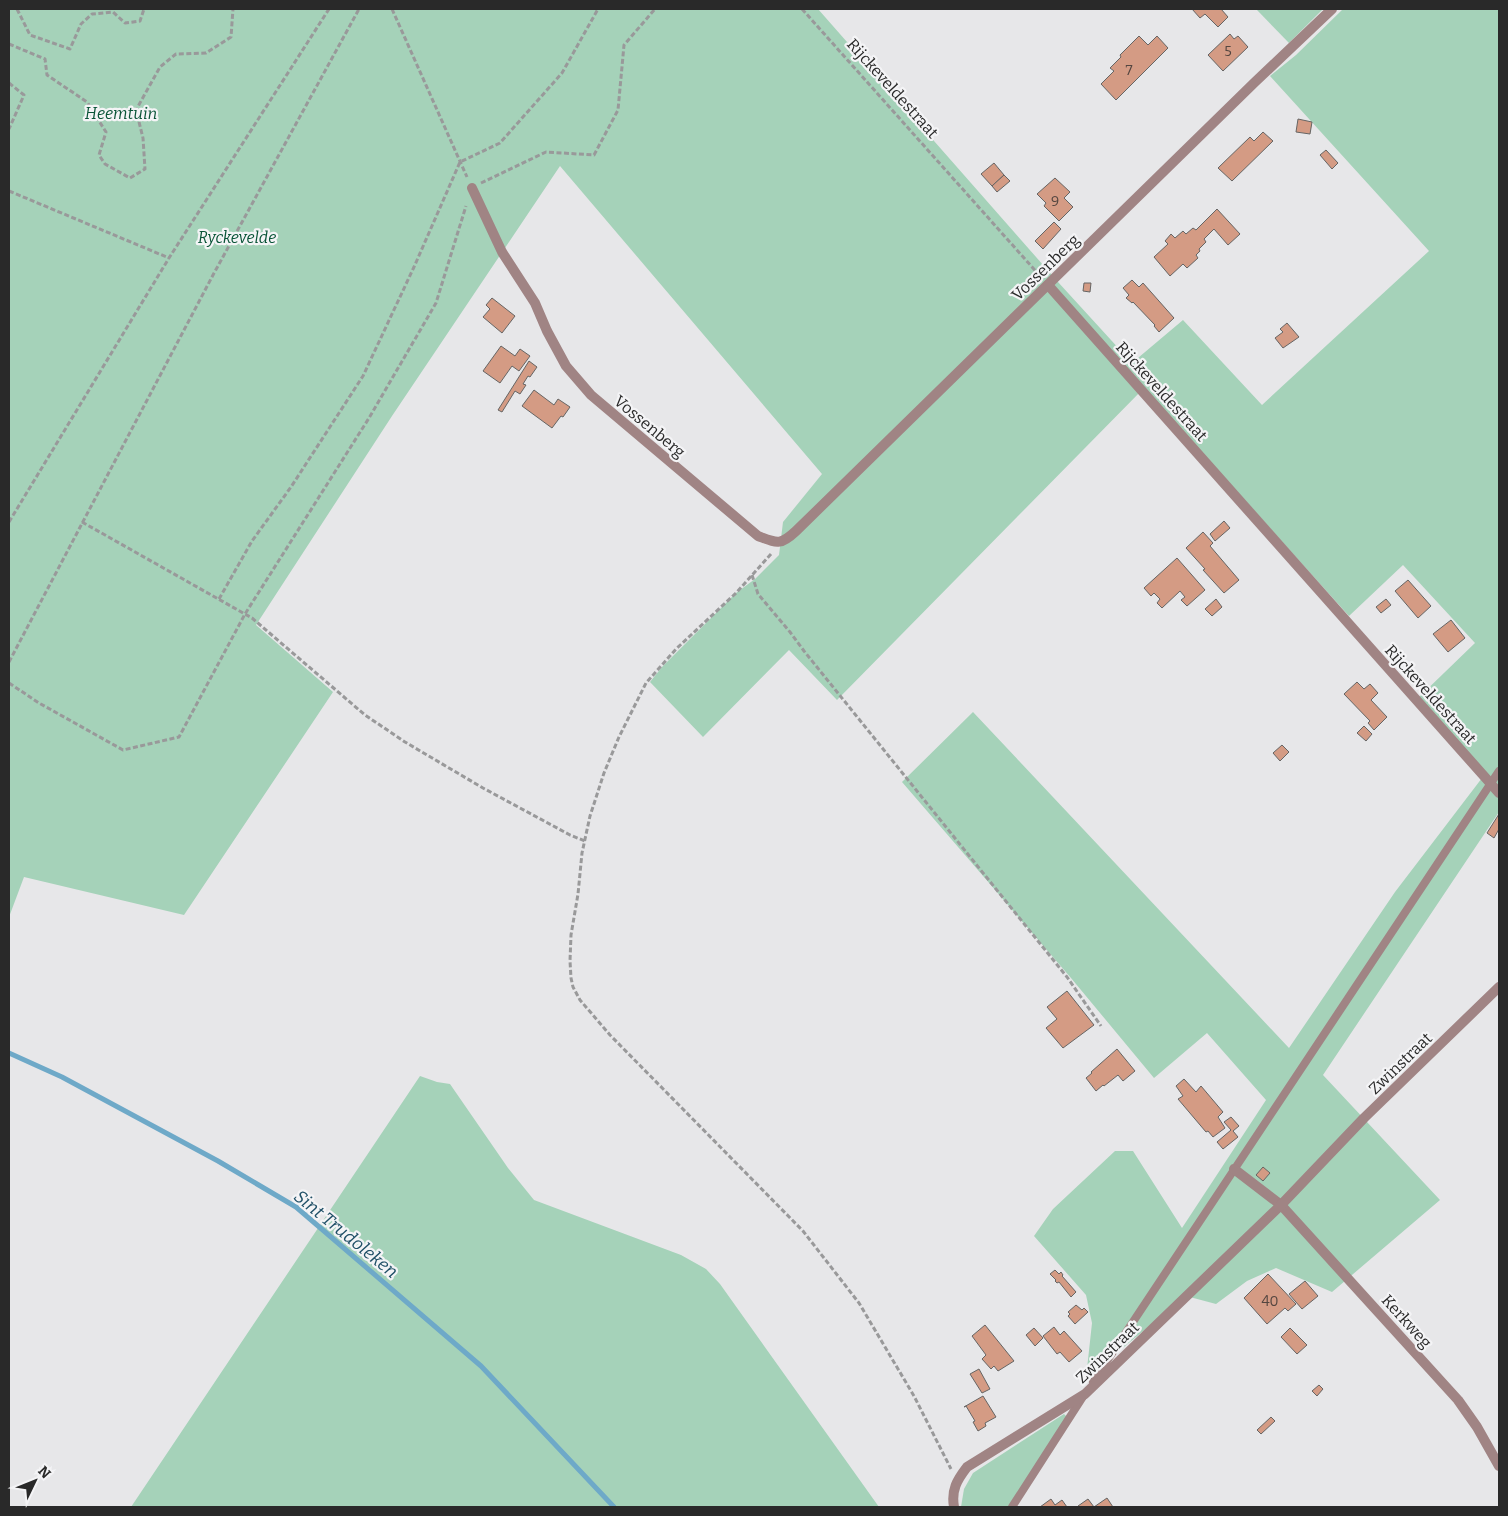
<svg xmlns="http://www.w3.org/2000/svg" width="1508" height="1516" font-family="Bitter,serif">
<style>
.green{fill:#a5d2b9}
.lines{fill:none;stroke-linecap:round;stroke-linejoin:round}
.stream{stroke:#6ea9c8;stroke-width:5}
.building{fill:#d49b84;stroke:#666564}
.path{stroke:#99999a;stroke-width:3;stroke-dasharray:5 2.5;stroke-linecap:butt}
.lane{stroke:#a08484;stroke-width:8}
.street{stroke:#a08484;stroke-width:10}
.labels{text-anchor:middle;stroke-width:4.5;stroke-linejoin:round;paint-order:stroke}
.number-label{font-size:14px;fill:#544640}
.street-label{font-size:16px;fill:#292929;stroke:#f4f4f6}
.park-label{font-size:16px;font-style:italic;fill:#095437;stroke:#f4f4f6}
.water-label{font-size:18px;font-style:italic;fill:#205067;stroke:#f4f4f6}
</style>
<rect width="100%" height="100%" fill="#e7e7e9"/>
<g class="green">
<polygon points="9,9 818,9 1058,282 1132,363 1183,320 1262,405 1429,251 1270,76 1296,55 1343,9 1499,9 1499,812 1323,1075 1440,1200 1332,1292 1276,1268 1247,1281 1216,1304 1186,1296 1086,1378 1092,1323 1086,1295 1034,1236 1053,1209 1115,1151 1133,1151 1182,1228 1266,1100 1207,1033 1154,1078 1071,978 902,782 973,712 1289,1048 1395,892 1482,778 1414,702 1475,643 1403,565 1349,616 1144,388 837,700 789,650 703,737 650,682 662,667 736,593 755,579 779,555 783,522 822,474 560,166 392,416 256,625 333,692 184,915 24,877 9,917"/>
<polygon points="1256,9 1323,9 1289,43"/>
<polygon points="420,1076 437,1082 450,1084 508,1168 534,1200 681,1255 706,1269 720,1284 879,1507 131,1507"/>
<polygon points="1064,1414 1067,1417 1008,1507 961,1507 964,1489 973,1473"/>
</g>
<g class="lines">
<polyline class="stream" points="9,1053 62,1077 218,1161 296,1207 481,1366 614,1507"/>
</g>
<g class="building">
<polygon points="1192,9 1221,9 1228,17 1218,27 1205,14 1200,18"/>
<polygon points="1230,34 1234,39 1238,36 1248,47 1223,71 1208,55"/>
<polygon points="1139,36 1148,45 1157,36 1168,48 1116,100 1101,84 1114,71 1110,68 1121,57 1120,55"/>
<polygon points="1298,119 1312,122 1310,134 1296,132"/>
<polygon points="1263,132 1273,141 1232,181 1218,168 1250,137 1254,141"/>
<polygon points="1326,150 1338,163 1332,169 1320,155"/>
<polygon points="994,163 1004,175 992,186 981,174"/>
<polygon points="1004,175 1010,181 997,192 992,186"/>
<polygon points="1055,178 1070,192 1064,198 1073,207 1059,221 1044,206 1046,203 1037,194"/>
<polygon points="1217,209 1240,234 1228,245 1214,229 1204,239 1206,242 1199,249 1200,251 1196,255 1198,258 1187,268 1183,264 1170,276 1154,257 1168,244 1165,241 1171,234 1175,238 1183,231 1186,234 1193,228 1196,230"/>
<polygon points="1054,222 1061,229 1043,249 1035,241"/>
<polygon points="1132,280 1139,287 1143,283 1174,318 1159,332 1154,326 1155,325 1133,302 1132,303 1126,298 1129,295 1123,288"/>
<polygon points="1084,283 1091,283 1090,292 1083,291"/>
<polygon points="492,298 515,316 502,333 483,317 490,309 486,305"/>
<polygon points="1287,323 1299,337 1283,348 1275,338 1283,332 1280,329"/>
<polygon points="501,346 515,356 520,349 530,356 519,371 512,366 500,383 483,371"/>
<polygon points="529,361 537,367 530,377 528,376 523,384 526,385 520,394 515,391 502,412 498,410"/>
<polygon points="534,390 554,405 558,399 570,407 563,417 561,416 552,428 522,406"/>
<polygon points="1224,521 1230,528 1215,541 1210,534"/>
<polygon points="1203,532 1213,543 1210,546 1239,580 1224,593 1203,570 1205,569 1186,548"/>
<polygon points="1177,558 1205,590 1187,606 1181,600 1185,597 1180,591 1162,608 1157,603 1160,599 1154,593 1151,596 1144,588"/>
<polygon points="1408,580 1431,606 1418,618 1395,591"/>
<polygon points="1216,599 1222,607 1212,616 1205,609"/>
<polygon points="1386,599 1391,605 1381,613 1376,607"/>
<polygon points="1451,620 1465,638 1448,652 1433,634"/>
<polygon points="1357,682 1364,689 1370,684 1378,693 1371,700 1387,717 1374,730 1368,723 1370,721 1344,694"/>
<polygon points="1364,726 1372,734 1366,741 1357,733"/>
<polygon points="1282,745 1289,752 1280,761 1273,753"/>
<polygon points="1499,814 1499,829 1494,838 1487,833"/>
<polygon points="1067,991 1094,1025 1063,1048 1046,1028 1057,1019 1047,1007"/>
<polygon points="1117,1049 1135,1071 1123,1081 1118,1075 1104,1086 1103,1085 1096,1091 1086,1078 1092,1073 1091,1072"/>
<polygon points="1184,1079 1196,1092 1201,1086 1223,1112 1218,1117 1225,1128 1213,1137 1208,1131 1206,1132 1178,1099 1183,1096 1176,1086"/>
<polygon points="1231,1117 1239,1126 1233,1131 1238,1137 1223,1149 1217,1142 1231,1130 1224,1122"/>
<polygon points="1263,1167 1270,1173 1263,1181 1256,1175"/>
<polygon points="1055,1270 1059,1274 1061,1272 1063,1275 1062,1276 1076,1292 1071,1297 1059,1282 1057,1283 1055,1281 1056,1280 1050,1274"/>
<polygon points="1268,1274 1296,1304 1288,1311 1285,1308 1267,1324 1244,1298"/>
<polygon points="1305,1281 1318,1296 1302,1309 1289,1294"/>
<polygon points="1076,1305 1082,1310 1084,1308 1088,1312 1075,1324 1068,1316 1070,1314 1068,1312"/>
<polygon points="985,1325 1014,1361 998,1371 994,1366 991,1369 982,1359 986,1355 972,1336"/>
<polygon points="1054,1327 1060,1335 1064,1331 1082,1351 1069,1362 1060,1352 1057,1354 1043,1336"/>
<polygon points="1034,1328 1043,1338 1035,1346 1026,1335"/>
<polygon points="1290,1328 1307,1345 1297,1354 1281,1337"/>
<polygon points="979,1369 990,1389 982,1393 970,1374"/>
<polygon points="1319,1385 1323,1389 1317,1396 1312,1391"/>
<polygon points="983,1396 996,1417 985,1423 986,1426 978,1431 973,1422 975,1421 966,1406 964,1407"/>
<polygon points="1271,1417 1275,1421 1261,1434 1257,1430"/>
<polygon points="1107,1498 1113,1507 1079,1507 1078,1506 1088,1499 1094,1507"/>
<polygon points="1051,1499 1055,1505 1062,1500 1067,1507 1040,1507"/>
</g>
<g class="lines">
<g class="path">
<polyline points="17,9 30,35 70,49 81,24 92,14 113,12 125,23 140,21 144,9"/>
<polyline points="392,9 467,177"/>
<polyline points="802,9 1041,277"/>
<polyline points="9,44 45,59 47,75 87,102 106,132 99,155 105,164 130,178 145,169 143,138 136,110 160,67 176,54 206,53 231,37 233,9"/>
<polyline points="9,83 24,95 9,129"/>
<polyline points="481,183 546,152 594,155 618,110 624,45 655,9"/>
<polyline points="9,191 169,258"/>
<polyline points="9,522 169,258 329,9"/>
<polyline points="82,522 252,618 365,715 405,742 483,788 570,835 585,841"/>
<polyline points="771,554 736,593 676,649 646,683 619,737 604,773 590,816 582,853 578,894 571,935 570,961 571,978 573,987 580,1000 610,1035 803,1231 859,1303 914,1396 951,1469"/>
<polyline points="752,575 758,594 790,632 804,651 1067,977 1101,1026"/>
<polyline points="219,599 252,541 291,487 363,376 414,267 460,162 500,143 562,73 598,9"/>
<polyline points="9,662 213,275 359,9"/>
<polyline points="9,683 39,703 123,750 179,737 245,614 369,418 436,303 466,206"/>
</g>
<g class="lane">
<polyline points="1093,1382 1499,771"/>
<polyline points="1012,1507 1084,1395"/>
</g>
<g class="street">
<path d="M 472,188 L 502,252 L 535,303 L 547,331 L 566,366 L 591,395 L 758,536 C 777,543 780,546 796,531 L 1255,82 L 1332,9"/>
<polyline points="1048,285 1499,793"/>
<polyline points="1234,1169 1281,1205 1458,1400 1477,1427 1499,1466"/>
<path d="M 954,1507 C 951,1490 957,1480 967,1467 L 1085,1394 L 1281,1205 L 1364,1118 L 1499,987"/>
</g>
</g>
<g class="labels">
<g class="number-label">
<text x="1228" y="56">5</text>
<text x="1129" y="75">7</text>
<text x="1055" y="206">9</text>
<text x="1270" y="1306">40</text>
</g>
<g class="street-label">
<text transform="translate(893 88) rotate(48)" y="6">Rijckeveldestraat</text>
<text transform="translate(1045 267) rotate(-44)" y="6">Vossenberg</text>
<text transform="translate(1162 391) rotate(48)" y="6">Rijckeveldestraat</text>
<text transform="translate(650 426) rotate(40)" y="6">Vossenberg</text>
<text transform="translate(1431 694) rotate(48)" y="6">Rijckeveldestraat</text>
<text transform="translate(1400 1063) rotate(-44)" y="6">Zwinstraat</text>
<text transform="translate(1407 1321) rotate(48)" y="6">Kerkweg</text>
<text transform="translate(1107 1352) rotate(-44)" y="6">Zwinstraat</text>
</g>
<g class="park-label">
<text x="121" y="119">Heemtuin</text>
<text x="237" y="243">Ryckevelde</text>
</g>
<g class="water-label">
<text transform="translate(346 1234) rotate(39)" y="6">Sint Trudoleken</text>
</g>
</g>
<rect width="1508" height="1516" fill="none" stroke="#292929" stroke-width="20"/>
<g transform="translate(35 1481) rotate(47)" stroke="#f4f4f6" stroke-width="4" paint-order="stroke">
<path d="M0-4L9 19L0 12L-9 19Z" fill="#292929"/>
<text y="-8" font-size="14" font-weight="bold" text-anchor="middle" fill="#292929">N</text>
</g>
</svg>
